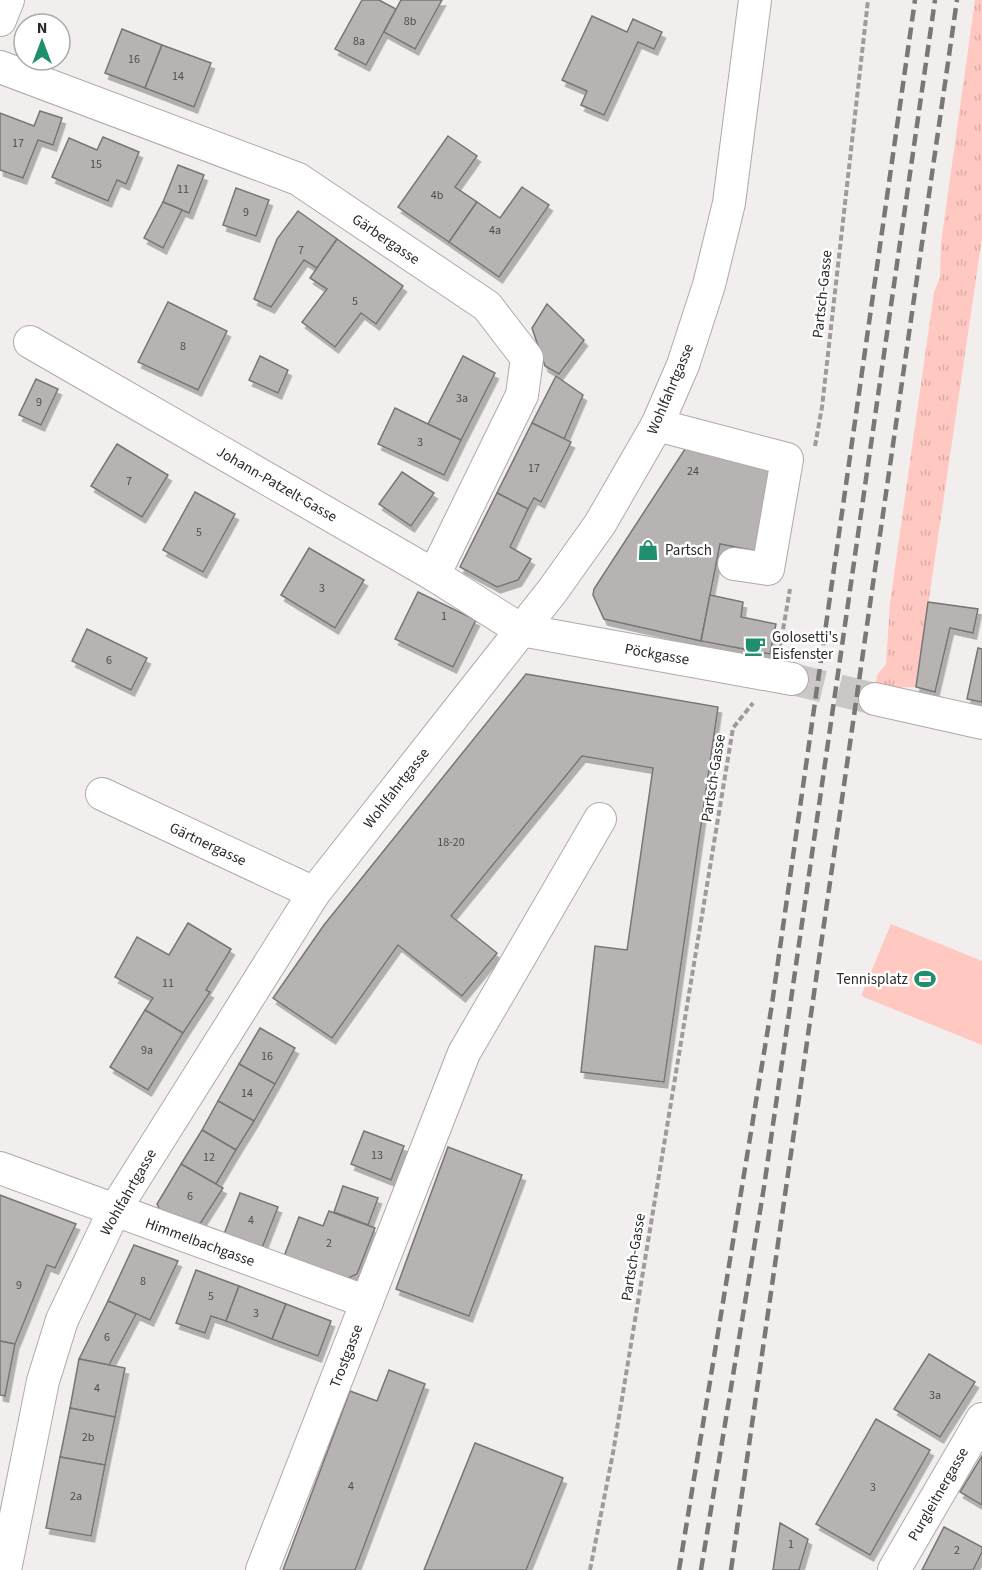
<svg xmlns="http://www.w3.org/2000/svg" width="982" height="1570" font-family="'Source Sans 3',sans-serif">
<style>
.grass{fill:url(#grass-tufts)}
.garden{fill:#ffc8c1}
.building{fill:#b7b3b3;stroke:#797575;stroke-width:1.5;filter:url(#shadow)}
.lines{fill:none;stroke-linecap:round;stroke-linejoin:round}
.minor-tunnel{stroke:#cac7c6;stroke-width:32;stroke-dasharray:32 16;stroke-linecap:butt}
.minor-casing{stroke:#aeaaa9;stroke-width:34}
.path{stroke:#9e9b9a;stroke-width:4;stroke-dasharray:6 3;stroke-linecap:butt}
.minor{stroke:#fff;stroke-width:32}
.rail{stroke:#7a7777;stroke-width:4.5;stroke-dasharray:12 6;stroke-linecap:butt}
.labels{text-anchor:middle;stroke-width:5;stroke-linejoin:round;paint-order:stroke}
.number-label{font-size:12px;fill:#4f4c4c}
.street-label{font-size:15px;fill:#2c2a2a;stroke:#fff}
.poi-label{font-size:15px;fill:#2c2a2a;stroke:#fff;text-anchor:start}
</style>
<defs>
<pattern id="grass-tufts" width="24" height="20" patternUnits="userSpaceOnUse" patternTransform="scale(1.5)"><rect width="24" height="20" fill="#ffc8c1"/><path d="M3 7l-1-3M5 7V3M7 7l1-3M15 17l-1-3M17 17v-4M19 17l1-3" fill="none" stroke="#dbaca6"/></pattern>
<filter id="shadow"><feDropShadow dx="3.5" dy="6" stdDeviation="0" flood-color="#0004"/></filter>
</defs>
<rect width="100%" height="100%" fill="#f2eeed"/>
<polygon class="grass" points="975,0 982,0 982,238 916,687 875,688 877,675 886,664 890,603 934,292 940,278 941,243"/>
<polygon class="garden" points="891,924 982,961 982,1045 861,996"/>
<g class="building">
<polygon points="362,0 379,0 396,9 366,65 335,49"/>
<polygon points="401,0 442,0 415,49 384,32"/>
<polygon points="592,16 627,32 633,19 662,32 654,49 638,42 604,115 581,105 587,91 562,80"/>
<polygon points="122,29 162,45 145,88 105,73"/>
<polygon points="162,45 211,63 194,107 145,88"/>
<polygon points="40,111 62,118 53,145 38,140 23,178 0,170 0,113 34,126"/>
<polygon points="448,136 477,156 455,187 477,202 449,242 398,207"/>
<polygon points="103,137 139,152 126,184 117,180 108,201 52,177 69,138 97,150"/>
<polygon points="178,165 204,175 189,213 163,202"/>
<polygon points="522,187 549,205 499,277 449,242 477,202 500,218"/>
<polygon points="236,188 269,200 256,236 223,225"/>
<polygon points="163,202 182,210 163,248 144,238"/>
<polygon points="298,211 337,239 317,268 304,260 271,307 254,299 277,239"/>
<polygon points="337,239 403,286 376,324 361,313 335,347 302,322 327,289 310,278"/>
<polygon points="168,302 227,331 198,390 138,362"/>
<polygon points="547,304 584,340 559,374 545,366 532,328"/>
<polygon points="260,356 288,370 278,393 249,380"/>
<polygon points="463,356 495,373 461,440 428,424"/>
<polygon points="556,376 583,395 564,439 532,423"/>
<polygon points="36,379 58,389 41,425 19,415"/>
<polygon points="395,408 461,440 444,475 378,444"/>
<polygon points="532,423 571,442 541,502 534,498 528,509 497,493"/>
<polygon points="117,444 168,475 142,517 91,486"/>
<polygon points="685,449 778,467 765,553 720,544 701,641 604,619 593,595 594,589"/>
<polygon points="402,472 434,493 411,526 379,504"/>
<polygon points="195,492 235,514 203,572 163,550"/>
<polygon points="497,493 528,509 510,547 531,559 518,580 497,587 460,567"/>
<polygon points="309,548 364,580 335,628 281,595"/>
<polygon points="418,592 476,620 453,667 395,639"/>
<polygon points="710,595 743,602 741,617 776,624 770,654 701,641"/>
<polygon points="928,602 978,609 973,633 950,628 935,692 916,687"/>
<polygon points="87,629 147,658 131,690 72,661"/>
<polygon points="978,648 982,649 982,702 967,699"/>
<polygon points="526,674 718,707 664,1082 581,1072 595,946 627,950 653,768 582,756 451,916 497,953 462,996 398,945 332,1038 273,998 324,925"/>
<polygon points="188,923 231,949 206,990 210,992 183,1033 145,1010 153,998 115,977 137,937 169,955"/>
<polygon points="145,1010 183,1033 148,1090 110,1067"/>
<polygon points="260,1028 295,1048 275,1084 239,1064"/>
<polygon points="239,1064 275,1084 254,1121 218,1101"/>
<polygon points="218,1101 254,1121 236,1150 202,1130"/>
<polygon points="202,1130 236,1150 216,1184 181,1164"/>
<polygon points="364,1131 404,1146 391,1180 351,1164"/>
<polygon points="448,1147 522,1175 469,1316 396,1289"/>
<polygon points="181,1164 223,1188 198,1227 161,1212 157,1204"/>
<polygon points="343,1186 378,1198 368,1225 334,1212"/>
<polygon points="240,1193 278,1207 262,1248 224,1234"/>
<polygon points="0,1195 76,1224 55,1268 47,1265 15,1344 0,1341"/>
<polygon points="329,1211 375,1228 357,1274 342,1281 283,1259 299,1217 323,1226"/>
<polygon points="134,1245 178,1261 150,1320 108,1301"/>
<polygon points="196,1270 239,1286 226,1321 211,1316 205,1333 176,1323"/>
<polygon points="239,1286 286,1304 272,1339 226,1321"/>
<polygon points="108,1301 136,1314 109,1365 79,1359"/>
<polygon points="286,1304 331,1321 318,1356 272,1339"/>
<polygon points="0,1341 15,1344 5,1396 0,1395"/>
<polygon points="929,1354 975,1382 940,1437 894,1409"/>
<polygon points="79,1359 125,1368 115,1417 70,1408"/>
<polygon points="389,1370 425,1384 355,1570 283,1570 350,1391 377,1401"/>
<polygon points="70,1408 115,1417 105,1465 60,1457"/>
<polygon points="876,1419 930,1450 870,1555 816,1524"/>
<polygon points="475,1443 563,1478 526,1570 424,1570"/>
<polygon points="982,1456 982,1505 960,1492"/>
<polygon points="60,1457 105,1465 91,1536 46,1528"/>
<polygon points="780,1523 808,1539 799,1570 773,1570"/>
<polygon points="944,1527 982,1547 982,1552 973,1570 922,1570"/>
</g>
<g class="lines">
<polyline class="minor-tunnel" points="792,679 875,699"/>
<defs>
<g id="minor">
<polyline points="0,20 8,0"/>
<polyline points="0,67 298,179 487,306 527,358 522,395 434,575"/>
<polyline points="30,342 434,575 521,630 792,679"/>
<polyline points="657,425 787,459 768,569 734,564"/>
<polyline points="875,699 982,723"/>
<polyline points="102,794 314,893"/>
<polyline points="0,1168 367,1302"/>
<polyline points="5,1570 43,1381 62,1320 114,1211 314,893 553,590 600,524 657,425 683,365 709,285 729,203 755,0"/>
<polyline points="262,1570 464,1053 600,819"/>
<polyline points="894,1570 982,1419"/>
</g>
</defs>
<use href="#minor" class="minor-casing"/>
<g class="path">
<polyline points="815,446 822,407 868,0"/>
<polyline points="780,647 790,589"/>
<polyline points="590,1570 613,1453 733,728 753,703"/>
</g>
<use href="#minor" class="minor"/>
<g class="rail">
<polyline points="679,1570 772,1004 915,0"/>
<polyline points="701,1570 764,1187 935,0"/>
<polyline points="731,1570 957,0"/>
</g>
</g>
<defs>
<symbol id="shop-bare" viewBox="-9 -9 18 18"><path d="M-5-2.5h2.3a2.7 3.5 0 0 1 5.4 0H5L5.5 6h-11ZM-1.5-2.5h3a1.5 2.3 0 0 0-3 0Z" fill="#208f6f" stroke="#fff" stroke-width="2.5" paint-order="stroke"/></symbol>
<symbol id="cafe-bare" viewBox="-9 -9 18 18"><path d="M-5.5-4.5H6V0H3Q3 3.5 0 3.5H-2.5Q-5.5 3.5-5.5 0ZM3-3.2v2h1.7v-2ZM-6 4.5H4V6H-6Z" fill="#208f6f" stroke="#fff" stroke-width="2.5" paint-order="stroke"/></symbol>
<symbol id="stadium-bare" viewBox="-9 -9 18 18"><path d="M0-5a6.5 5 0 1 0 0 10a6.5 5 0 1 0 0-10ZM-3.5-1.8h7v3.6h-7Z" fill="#208f6f" stroke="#fff" stroke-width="2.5" paint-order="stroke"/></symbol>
</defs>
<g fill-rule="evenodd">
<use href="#shop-bare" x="633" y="535" width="30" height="30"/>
<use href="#cafe-bare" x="740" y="631" width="30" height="30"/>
<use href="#stadium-bare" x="910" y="964" width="30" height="30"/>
</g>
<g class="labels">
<g class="number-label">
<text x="410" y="25">8b</text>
<text x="359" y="45">8a</text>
<text x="134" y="63">16</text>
<text x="178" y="80">14</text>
<text x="18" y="147">17</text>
<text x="96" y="168">15</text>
<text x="183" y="193">11</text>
<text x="437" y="199">4b</text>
<text x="246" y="216">9</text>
<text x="495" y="234">4a</text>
<text x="301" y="254">7</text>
<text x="355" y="305">5</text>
<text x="183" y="350">8</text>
<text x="462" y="402">3a</text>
<text x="39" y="406">9</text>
<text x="420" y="446">3</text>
<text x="534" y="472">17</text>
<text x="693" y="475">24</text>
<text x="129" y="485">7</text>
<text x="199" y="536">5</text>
<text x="322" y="592">3</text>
<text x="444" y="620">1</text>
<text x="109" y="664">6</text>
<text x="451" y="846">18-20</text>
<text x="168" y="987">11</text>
<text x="147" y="1054">9a</text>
<text x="267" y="1060">16</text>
<text x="247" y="1097">14</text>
<text x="377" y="1159">13</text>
<text x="209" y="1161">12</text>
<text x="190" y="1200">6</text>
<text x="251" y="1224">4</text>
<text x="329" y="1247">2</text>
<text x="143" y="1285">8</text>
<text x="19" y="1289">9</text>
<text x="211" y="1300">5</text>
<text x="256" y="1317">3</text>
<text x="107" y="1341">6</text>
<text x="97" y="1392">4</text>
<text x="935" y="1399">3a</text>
<text x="88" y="1441">2b</text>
<text x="351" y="1490">4</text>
<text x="873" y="1491">3</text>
<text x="76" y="1500">2a</text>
<text x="791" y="1548">1</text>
<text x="957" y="1554">2</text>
</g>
<g class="street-label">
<text transform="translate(386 239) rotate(34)" y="5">Gärbergasse</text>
<text transform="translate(822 294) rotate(-84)" y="5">Partsch-Gasse</text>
<text transform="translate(670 389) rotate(-67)" y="5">Wohlfahrtgasse</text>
<text transform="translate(277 484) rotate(30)" y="5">Johann-Patzelt-Gasse</text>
<text transform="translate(657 654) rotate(10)" y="5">Pöckgasse</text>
<text transform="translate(713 778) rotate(-81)" y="5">Partsch-Gasse</text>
<text transform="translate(396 788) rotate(-52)" y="5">Wohlfahrtgasse</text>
<text transform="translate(208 844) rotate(25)" y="5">Gärtnergasse</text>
<text transform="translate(128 1192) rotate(-60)" y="5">Wohlfahrtgasse</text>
<text transform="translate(200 1242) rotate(20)" y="5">Himmelbachgasse</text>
<text transform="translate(633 1257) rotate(-81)" y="5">Partsch-Gasse</text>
<text transform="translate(346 1356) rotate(-69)" y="5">Trostgasse</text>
<text transform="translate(938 1494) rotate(-60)" y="5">Purgleitnergasse</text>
</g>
<g class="poi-label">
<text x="665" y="555">Partsch</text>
<text x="772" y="642">Golosetti's<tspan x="772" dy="17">Eisfenster</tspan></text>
<text x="908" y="984" text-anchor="end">Tennisplatz</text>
</g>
</g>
<g transform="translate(42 42)"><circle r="28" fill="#ffffff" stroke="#abaaaa" stroke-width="1.5"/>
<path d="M0-4.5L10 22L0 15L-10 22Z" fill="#208f6f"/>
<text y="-9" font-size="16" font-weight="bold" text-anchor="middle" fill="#2c2a2a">N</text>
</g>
</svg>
